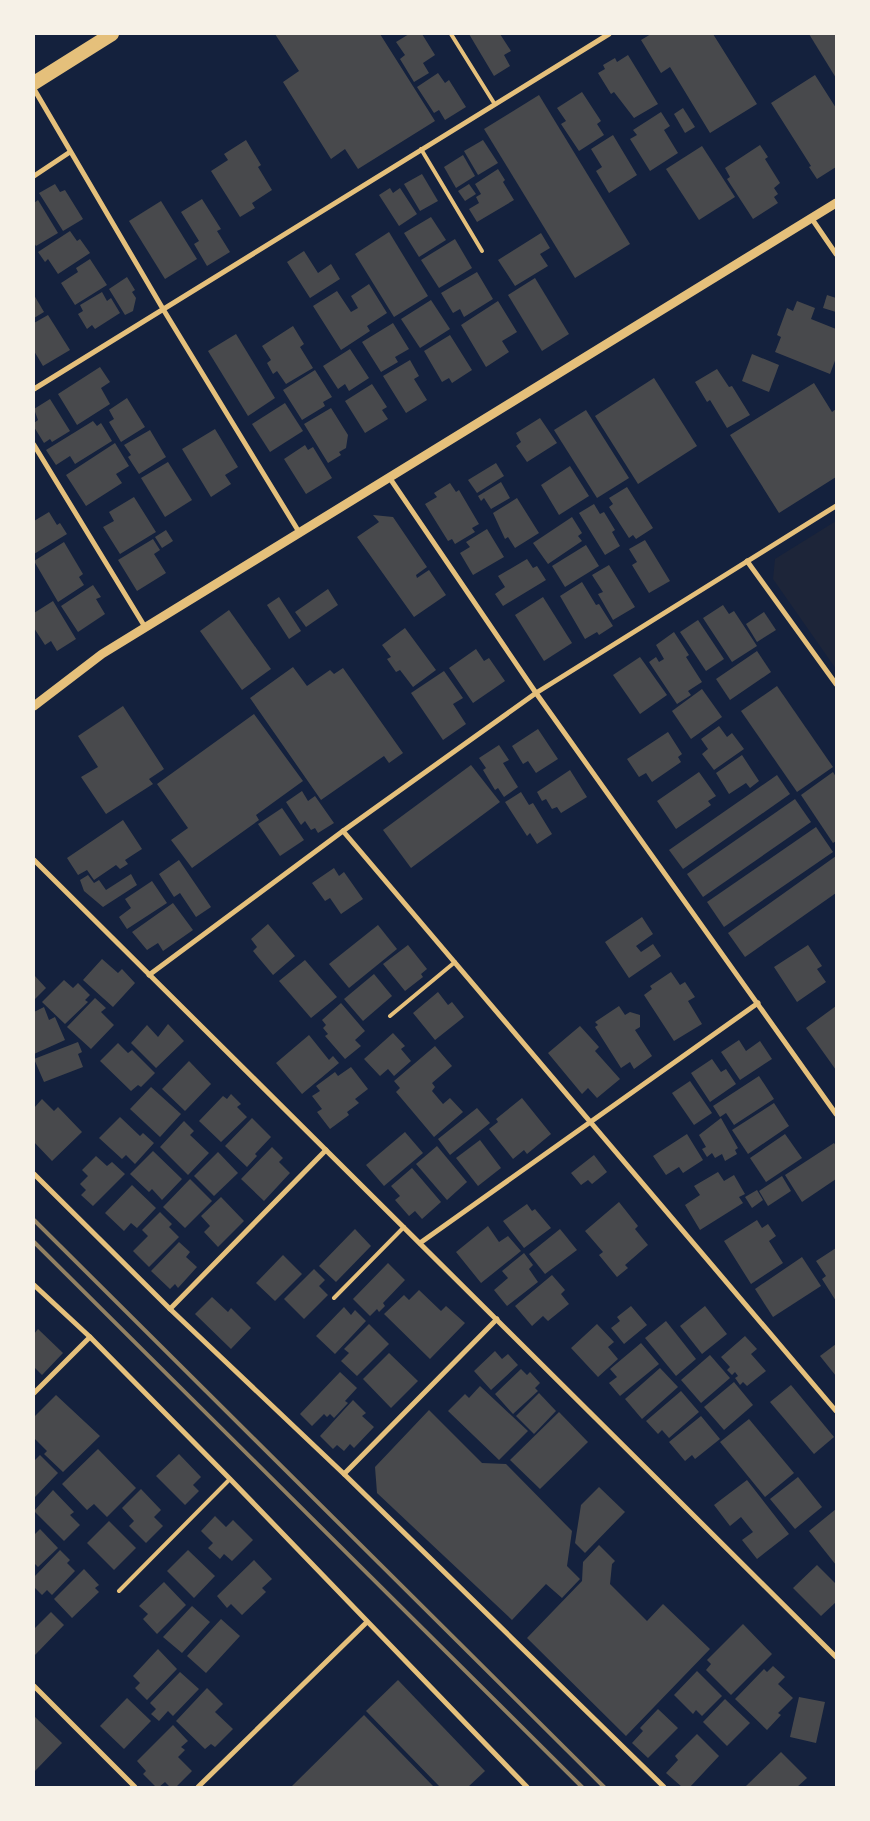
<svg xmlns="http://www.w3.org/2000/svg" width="870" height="1821" font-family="'Work Sans',sans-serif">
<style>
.green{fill:#1d2539}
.building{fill:#48494c}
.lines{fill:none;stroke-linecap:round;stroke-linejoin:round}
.service{stroke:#e5c07b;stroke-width:4}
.minor{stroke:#e5c07b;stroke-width:5}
.tertiary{stroke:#e5c07b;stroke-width:9}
.trunk{stroke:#e5c07b;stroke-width:14}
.rail{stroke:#918062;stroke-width:4}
</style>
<rect width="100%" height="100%" fill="#14213d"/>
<polygon class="green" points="836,521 836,669 773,579 775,559"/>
<g class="building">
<polygon points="275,34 380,34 435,121 358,169 345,149 331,159 283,82 299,71"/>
<polygon points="409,34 422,34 435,55 423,63 429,73 414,82 400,59 405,55 396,42"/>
<polygon points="469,34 500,34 511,51 504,55 510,66 494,76"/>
<polygon points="651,34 713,34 757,104 710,133 670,67 661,73 641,40"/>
<polygon points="809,34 836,34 836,78"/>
<polygon points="628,55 658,104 634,118 614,92 611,94 598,73 605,69 603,65 615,58 617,62"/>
<polygon points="438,73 445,83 449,80 466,107 445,120 439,110 434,113 417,87"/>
<polygon points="815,75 836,108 836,167 817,179 809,167 811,166 771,103"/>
<polygon points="582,92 601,121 597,124 604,135 579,151 561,124 566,121 557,108"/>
<polygon points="539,95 630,244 575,278 484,129"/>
<polygon points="683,108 695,127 685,133 674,114"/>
<polygon points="661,112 670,126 664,130 678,153 650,171 630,139 637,135 633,130"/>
<polygon points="613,135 637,175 609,193 596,171 602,167 591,149"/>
<polygon points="246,140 261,165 258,167 272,190 252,203 255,208 240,217 211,171 228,160 224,154"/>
<polygon points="483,140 498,163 478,175 464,151"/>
<polygon points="760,145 768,157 765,159 780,183 774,188 778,194 774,197 778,203 753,219 727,179 730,177 725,168"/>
<polygon points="702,146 735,197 699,220 666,169"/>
<polygon points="463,155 475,176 456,188 444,167"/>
<polygon points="498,169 505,180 503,182 514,200 477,222 469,209 479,203 476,197 481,194 475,184"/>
<polygon points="422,174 438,201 420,211 404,184"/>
<polygon points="55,184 60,192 65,190 83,219 63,231 39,193"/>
<polygon points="469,184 476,194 465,201 458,191"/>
<polygon points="390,188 393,193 400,188 417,214 399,226 379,195"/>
<polygon points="202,199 221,229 217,231 230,252 207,266 194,244 199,241 181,212"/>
<polygon points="38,200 58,233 36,246 34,243 34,203"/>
<polygon points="161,201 197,259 165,279 129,221"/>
<polygon points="431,217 446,240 419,257 404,233"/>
<polygon points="70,231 77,241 80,239 90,253 58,274 48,259 45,262 38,252"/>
<polygon points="389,232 428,296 394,317 355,254"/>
<polygon points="541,233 550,248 540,254 548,266 515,286 498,260"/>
<polygon points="455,239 472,268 439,288 421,260"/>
<polygon points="304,251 318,273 331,264 340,279 310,298 287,262"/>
<polygon points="90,259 107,285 75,305 61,283 78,272 76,268"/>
<polygon points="477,272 493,299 464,317 460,309 453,313 441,293"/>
<polygon points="127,277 135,290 132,292 136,298 133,311 125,315 109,289"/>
<polygon points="535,278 569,334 542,351 508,295"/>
<polygon points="369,284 387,313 367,326 370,331 341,350 313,306 337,291 351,312 358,308 351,296"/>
<polygon points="102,292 107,301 111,298 120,313 95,329 92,325 87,329 78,314 83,311 80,305"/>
<polygon points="34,295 44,312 34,318"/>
<polygon points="827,295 836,298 836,312 823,308"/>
<polygon points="431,300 450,329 420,348 401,319"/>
<polygon points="498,301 517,332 502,341 509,352 486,367 461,325"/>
<polygon points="797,301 815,308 811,319 836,329 836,358 830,374 775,352 781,337 777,335 787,308 793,311"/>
<polygon points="48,315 70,350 43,366 34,351 34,323"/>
<polygon points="393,323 409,349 395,357 398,362 381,372 362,342"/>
<polygon points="293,326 304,344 300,347 313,368 286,384 277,371 273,374 267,363 271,360 262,346"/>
<polygon points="236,334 275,398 248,416 208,351"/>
<polygon points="450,335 472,370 452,383 449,378 442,382 424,351"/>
<polygon points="350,349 369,378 349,391 345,384 338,389 323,366"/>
<polygon points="752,354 779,365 769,392 742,381"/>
<polygon points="410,360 419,376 414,379 427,400 406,413 383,376"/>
<polygon points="100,367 110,382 101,388 110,404 77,425 58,394"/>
<polygon points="717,369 729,387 732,386 750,415 727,428 710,400 707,402 695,382"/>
<polygon points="315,370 332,397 323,402 325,406 302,420 283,390"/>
<polygon points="654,378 697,446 638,484 595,416"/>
<polygon points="814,383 832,412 836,409 836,477 779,513 730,435"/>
<polygon points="372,384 387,407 382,410 388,419 365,433 345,401"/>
<polygon points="127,398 145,427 121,442 109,422 114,419 109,410"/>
<polygon points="50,399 70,431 52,442 50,439 44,443 34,427 34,423 38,420 34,409"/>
<polygon points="285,403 303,431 270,452 252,424"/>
<polygon points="331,408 348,435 346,448 339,452 341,455 328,463 304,424"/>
<polygon points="586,410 629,478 597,498 554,430"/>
<polygon points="540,418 557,443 527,462 516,446 521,442 516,433"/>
<polygon points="93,421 97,426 101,423 112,441 75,464 70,456 56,465 46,450"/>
<polygon points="215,429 238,467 225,475 231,484 211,497 182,449"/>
<polygon points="150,430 166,457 139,474 128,457 131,455 124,445"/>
<polygon points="115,443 129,466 116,474 122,483 86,506 66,475"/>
<polygon points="305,445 308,450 313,447 332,478 306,494 284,459"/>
<polygon points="168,462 192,500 165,517 141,478"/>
<polygon points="496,463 504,476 477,493 468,480"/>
<polygon points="570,466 589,496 559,515 541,485"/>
<polygon points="501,482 510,498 491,509 484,498 481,501 478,496"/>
<polygon points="450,483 456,492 459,490 479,524 472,528 475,532 455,544 452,539 448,541 425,504 437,497 434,493"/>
<polygon points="627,487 653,528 636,539 633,535 629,538 609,507 613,504 609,498"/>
<polygon points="134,497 156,532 120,554 103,527 114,521 109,512"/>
<polygon points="517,498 539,533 515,548 508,537 505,539 493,513"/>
<polygon points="594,504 600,514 604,512 615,530 612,532 620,546 605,555 579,513"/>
<polygon points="49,512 57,525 60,523 67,534 34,554 34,521"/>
<polygon points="373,515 393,517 427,567 416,575 417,578 429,570 446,595 414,617 357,537 379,522"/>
<polygon points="572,517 582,533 578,536 582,541 548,564 533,543"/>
<polygon points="487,529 504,557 473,575 460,553 470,547 466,542"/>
<polygon points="166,530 173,541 162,548 155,537"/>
<polygon points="153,539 160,550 154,554 166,573 137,591 118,560"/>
<polygon points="645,540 670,581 649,593 632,565 637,562 629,549"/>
<polygon points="64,542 83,574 79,577 84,585 58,602 34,561"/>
<polygon points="586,545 599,566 565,587 552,566"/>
<polygon points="527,559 533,568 537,566 546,580 503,606 495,594 505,587 498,576"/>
<polygon points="609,565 635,607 613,620 598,594 603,592 592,575"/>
<polygon points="582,582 596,605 599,604 613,626 599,635 597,632 585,639 560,596"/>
<polygon points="93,585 101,597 96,599 105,614 78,632 61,606"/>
<polygon points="328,589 338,605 306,627 295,612"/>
<polygon points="279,597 301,631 289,639 267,605"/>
<polygon points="543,597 572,643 544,661 515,615"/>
<polygon points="53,601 76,639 57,651 51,641 45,645 34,628 34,613"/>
<polygon points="723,605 729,614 734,611 757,646 732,662 703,618"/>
<polygon points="229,610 271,669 242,690 200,631"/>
<polygon points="764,612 776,630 757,642 746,624"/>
<polygon points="698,620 724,659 706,671 680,632"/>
<polygon points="405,628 436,670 413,687 400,670 396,672 387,659 391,657 382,645"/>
<polygon points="674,632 689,655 686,657 702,682 688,691 691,695 677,704 649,662 656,657 659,662 664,659 656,645"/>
<polygon points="476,649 484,661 489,658 505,681 473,703 449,668"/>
<polygon points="757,651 771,672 730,700 716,679"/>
<polygon points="640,657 667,695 640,714 613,675"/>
<polygon points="293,667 307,686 330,670 334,674 343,668 403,753 389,763 384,756 321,800 250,698"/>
<polygon points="444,671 463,698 453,704 466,724 443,740 411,693"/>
<polygon points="777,686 833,767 797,792 741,711"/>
<polygon points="702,689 722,717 691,739 672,711"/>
<polygon points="123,706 164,769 149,779 153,784 106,814 81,777 98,767 78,736"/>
<polygon points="254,714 303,781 256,815 259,820 192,868 171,840 188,828 157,784"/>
<polygon points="719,726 727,737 732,733 744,749 714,770 702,754 708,749 701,739"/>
<polygon points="538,729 558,759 536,773 528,761 523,764 512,746"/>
<polygon points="668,732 682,754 678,757 681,762 652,782 646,773 639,777 627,759"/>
<polygon points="499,745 509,760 503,763 518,787 504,797 498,788 495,790 483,770 486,768 479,758"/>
<polygon points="742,755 759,781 750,788 746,783 729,794 716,773"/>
<polygon points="471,765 500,802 411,868 383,830"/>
<polygon points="570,770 587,797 561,813 557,807 552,809 546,799 542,801 537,792"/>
<polygon points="699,772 716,796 708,801 711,805 676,829 657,801"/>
<polygon points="833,772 836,777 836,841 833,843 801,795"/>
<polygon points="777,775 790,794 683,869 669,850"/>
<polygon points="302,791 308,801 315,796 334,823 318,833 315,828 311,830 305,821 301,825 286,802"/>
<polygon points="521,792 529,805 533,803 552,834 537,844 530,833 527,836 505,802"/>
<polygon points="795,799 811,822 703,897 687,874"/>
<polygon points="282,808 304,840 280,856 258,824"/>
<polygon points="123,820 142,849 125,860 128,864 120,869 116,865 94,880 87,870 78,875 67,858"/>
<polygon points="816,827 833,852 724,927 707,902"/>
<polygon points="836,856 836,893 745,957 728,933"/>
<polygon points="179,860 211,907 196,917 180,893 174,897 159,874"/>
<polygon points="334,868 339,876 344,872 363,899 341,914 330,898 325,901 312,883"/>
<polygon points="131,874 137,885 103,907 84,891 80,880 88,875 94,883 99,880 106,890"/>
<polygon points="152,881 167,903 127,929 119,917 131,908 125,899"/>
<polygon points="173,903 193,930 163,951 158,943 147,950 132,932"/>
<polygon points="642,917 653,934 636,946 641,952 653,944 661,956 629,978 605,942"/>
<polygon points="268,924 295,956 273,975 253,951 257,947 251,939"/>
<polygon points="378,925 397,949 349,988 329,964"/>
<polygon points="408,945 427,969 421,974 423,977 405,991 383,964"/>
<polygon points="808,945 822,966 817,969 826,982 797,1002 774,967"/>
<polygon points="102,959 118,973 122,969 135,983 113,1007 83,980"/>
<polygon points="305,960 337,997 311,1018 279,981"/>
<polygon points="671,972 680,985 685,982 695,997 688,1001 702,1024 674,1041 644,995 652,989 650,986"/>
<polygon points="374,974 392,996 363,1021 344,999"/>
<polygon points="34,975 46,988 34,1000"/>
<polygon points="64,980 73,988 78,983 90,995 85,1000 88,1002 65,1024 42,1002"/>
<polygon points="438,992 448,1005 452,1002 464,1017 435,1040 413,1013"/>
<polygon points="95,998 106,1008 101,1012 114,1025 91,1049 67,1027"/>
<polygon points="341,1003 365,1031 355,1040 361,1046 345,1059 325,1036 328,1034 323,1028 326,1025 322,1020"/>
<polygon points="619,1006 625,1015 630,1012 640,1015 640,1027 635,1030 652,1056 634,1069 630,1062 621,1068 595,1027 598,1025 595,1022"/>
<polygon points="836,1006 836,1070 806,1028"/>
<polygon points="44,1007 49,1020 55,1017 65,1040 34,1054 34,1012"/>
<polygon points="168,1024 184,1041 156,1068 131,1043 147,1025 158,1037"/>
<polygon points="580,1026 599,1047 595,1051 620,1079 597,1098 588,1088 582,1094 548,1053"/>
<polygon points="393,1033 405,1046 401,1049 411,1061 394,1076 388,1069 380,1076 364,1059"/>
<polygon points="309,1035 329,1060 333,1056 339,1063 302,1094 276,1063"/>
<polygon points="739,1040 746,1051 760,1041 772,1059 740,1080 721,1052"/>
<polygon points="78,1042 82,1052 78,1054 83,1067 44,1082 34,1059"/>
<polygon points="118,1043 128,1053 132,1050 155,1073 141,1087 138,1085 131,1091 100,1061"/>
<polygon points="435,1046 452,1066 432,1083 435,1087 432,1091 443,1104 450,1098 463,1112 434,1137 396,1092 400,1088 394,1081"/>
<polygon points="712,1059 721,1072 726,1069 736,1084 710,1102 691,1073"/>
<polygon points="189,1061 211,1084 185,1111 162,1089"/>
<polygon points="351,1067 368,1089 355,1099 359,1103 347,1112 349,1115 330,1129 317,1112 322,1109 312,1096 320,1091 316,1086 335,1072 338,1076"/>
<polygon points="759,1076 774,1099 734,1125 726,1113 720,1117 713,1106"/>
<polygon points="690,1081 712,1113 694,1125 672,1093"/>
<polygon points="151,1087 181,1114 160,1137 130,1109"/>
<polygon points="231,1094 241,1104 237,1107 247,1117 221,1142 199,1121 223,1096 227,1099"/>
<polygon points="522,1098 551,1134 527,1154 524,1150 513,1159 489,1129 498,1122 496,1119"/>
<polygon points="42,1099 54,1111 58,1107 82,1132 52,1161 34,1142 34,1108"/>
<polygon points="774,1103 789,1126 748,1154 732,1130"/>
<polygon points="477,1108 490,1123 450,1155 438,1139"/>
<polygon points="120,1117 140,1136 143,1133 154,1143 135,1164 126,1155 122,1159 99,1138"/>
<polygon points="252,1118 271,1137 255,1154 257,1156 247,1167 225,1146"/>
<polygon points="721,1118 738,1148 735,1150 737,1154 725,1161 722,1154 715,1158 712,1153 707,1157 702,1149 706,1147 699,1135"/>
<polygon points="184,1121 194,1131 190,1135 209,1153 188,1175 160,1147"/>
<polygon points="405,1132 423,1153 384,1186 366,1165"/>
<polygon points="687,1134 703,1160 683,1173 679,1167 666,1175 653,1156"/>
<polygon points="785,1134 802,1158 766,1182 750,1158"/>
<polygon points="480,1140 501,1168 478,1186 456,1158"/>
<polygon points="834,1143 836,1146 836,1179 802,1202 785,1175"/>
<polygon points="437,1146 467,1182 447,1200 416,1164"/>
<polygon points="272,1147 283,1158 279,1162 290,1173 264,1201 241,1179"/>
<polygon points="153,1151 182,1179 162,1200 152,1189 149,1192 130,1174"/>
<polygon points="218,1152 238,1173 214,1196 194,1176"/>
<polygon points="594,1155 607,1172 592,1184 588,1180 581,1185 571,1173"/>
<polygon points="96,1156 107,1166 112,1162 125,1174 93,1206 81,1195 86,1190 80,1184 88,1176 82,1170"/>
<polygon points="412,1168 441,1202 422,1219 415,1211 409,1216 395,1200 400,1196 391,1186"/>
<polygon points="718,1172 724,1181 734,1175 745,1194 739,1197 743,1203 700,1230 685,1205 700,1195 694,1186"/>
<polygon points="782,1176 791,1191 768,1206 759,1191"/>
<polygon points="190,1179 212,1201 185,1228 163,1207"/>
<polygon points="132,1185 156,1208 137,1228 131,1223 124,1231 105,1213"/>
<polygon points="757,1190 763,1200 752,1208 745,1197"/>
<polygon points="221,1197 244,1221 218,1247 204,1232 210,1226 201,1216"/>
<polygon points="619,1202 638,1226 635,1229 648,1245 625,1265 628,1268 617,1277 599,1255 603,1252 585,1231"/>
<polygon points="527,1204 532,1211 535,1209 551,1228 524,1248 503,1221"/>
<polygon points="160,1212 172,1224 169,1227 179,1237 149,1267 133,1251 148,1236 142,1230"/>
<polygon points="757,1220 762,1228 768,1224 776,1236 769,1241 783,1263 751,1284 724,1241"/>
<polygon points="488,1226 499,1242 508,1236 521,1251 481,1283 456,1252"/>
<polygon points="355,1229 371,1246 336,1282 319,1266"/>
<polygon points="560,1229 577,1250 545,1274 529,1254"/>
<polygon points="179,1242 190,1252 186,1257 197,1267 178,1288 175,1284 170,1289 151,1271"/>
<polygon points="836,1248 836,1301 822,1279 826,1276 816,1261"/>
<polygon points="524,1253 533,1265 529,1269 538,1282 507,1306 494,1290 508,1278 502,1271"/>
<polygon points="283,1255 302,1274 275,1301 256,1283"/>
<polygon points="802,1257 821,1286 773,1317 755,1289"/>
<polygon points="388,1263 405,1280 383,1303 385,1306 379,1312 377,1309 370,1316 353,1299"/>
<polygon points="314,1269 325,1280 319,1286 328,1295 304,1319 284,1299"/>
<polygon points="552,1275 565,1290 561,1294 569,1304 548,1321 543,1316 532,1326 515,1306"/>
<polygon points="419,1290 441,1311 446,1306 465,1323 430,1359 384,1314 404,1295 409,1300"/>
<polygon points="212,1297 228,1312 231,1308 251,1328 231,1349 195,1314"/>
<polygon points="631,1306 647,1325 624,1344 611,1328 620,1321 617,1317"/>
<polygon points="705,1306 727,1334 702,1354 680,1326"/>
<polygon points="344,1307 351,1315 355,1310 366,1321 335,1354 316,1336"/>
<polygon points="666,1321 696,1359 676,1376 645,1338"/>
<polygon points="369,1324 389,1344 357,1376 341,1361 349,1353 344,1349"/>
<polygon points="597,1324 614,1342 608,1347 618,1359 598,1377 571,1348"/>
<polygon points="38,1329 63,1353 42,1375 34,1367 34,1334"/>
<polygon points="745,1336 757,1349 751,1354 766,1371 747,1386 743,1382 740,1385 735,1378 738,1376 735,1372 732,1375 727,1370 730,1367 721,1357"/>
<polygon points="641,1343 659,1364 620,1396 609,1383 617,1377 610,1369"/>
<polygon points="836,1344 836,1376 820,1356"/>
<polygon points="495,1351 502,1359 508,1354 518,1365 491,1390 474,1371"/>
<polygon points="389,1353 418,1381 391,1408 363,1379"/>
<polygon points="710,1355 730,1378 701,1403 681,1380"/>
<polygon points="660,1368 678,1387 642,1419 625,1399"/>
<polygon points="521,1369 527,1375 530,1372 540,1383 535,1388 538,1391 513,1414 495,1394"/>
<polygon points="340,1372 357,1388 345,1401 348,1403 334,1418 330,1414 327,1417 324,1414 312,1426 300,1414"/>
<polygon points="734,1382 753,1405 724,1430 704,1407"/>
<polygon points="791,1385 834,1437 814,1454 770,1402"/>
<polygon points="480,1386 528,1431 499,1460 448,1411 465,1394 469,1398"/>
<polygon points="681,1391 699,1412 669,1438 662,1430 658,1434 646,1421"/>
<polygon points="539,1393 556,1411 534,1434 516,1416"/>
<polygon points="56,1395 100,1436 63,1472 44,1454 47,1451 34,1438 34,1417"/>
<polygon points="353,1400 366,1413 362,1416 374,1427 354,1448 350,1444 344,1451 337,1445 333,1449 320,1436"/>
<polygon points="429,1410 482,1463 506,1464 572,1531 567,1566 580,1579 562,1598 546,1584 512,1620 377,1493 375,1467"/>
<polygon points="559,1412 588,1442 540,1489 510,1460"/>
<polygon points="701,1416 720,1439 695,1459 692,1455 685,1461 669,1442"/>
<polygon points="749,1419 794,1473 765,1497 720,1442"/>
<polygon points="98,1449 136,1488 107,1517 94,1504 87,1510 62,1484"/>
<polygon points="179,1454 201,1477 193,1485 199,1491 185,1505 156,1476"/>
<polygon points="40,1455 58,1473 34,1498 34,1461"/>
<polygon points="798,1477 822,1507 795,1529 770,1499"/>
<polygon points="747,1480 789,1534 757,1559 742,1540 753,1532 741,1517 730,1526 714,1505"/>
<polygon points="599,1487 625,1512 585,1553 575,1543 581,1505"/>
<polygon points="141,1489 161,1510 154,1517 163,1526 146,1543 129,1526 134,1521 122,1508"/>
<polygon points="53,1490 74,1512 70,1515 80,1525 64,1541 34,1511"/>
<polygon points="836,1509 836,1565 809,1531"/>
<polygon points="215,1516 226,1527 233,1520 253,1540 232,1561 224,1554 220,1559 208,1548 213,1543 201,1531"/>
<polygon points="109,1521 136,1548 114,1570 87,1543"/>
<polygon points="40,1529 58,1548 38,1567 34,1563 34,1535"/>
<polygon points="599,1545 615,1561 612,1564 610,1584 647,1621 663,1604 710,1649 626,1736 527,1638 582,1581 583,1562"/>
<polygon points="60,1550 70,1560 67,1563 75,1571 52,1595 47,1590 42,1595 34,1587 34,1577"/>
<polygon points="188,1550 215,1576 194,1598 167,1571"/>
<polygon points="254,1560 272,1579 262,1588 266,1592 242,1615 231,1604 227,1608 217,1596"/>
<polygon points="817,1565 836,1584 836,1602 821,1616 793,1588"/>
<polygon points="84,1569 99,1585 95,1588 99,1592 72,1618 54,1599"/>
<polygon points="164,1582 186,1605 157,1634 143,1619 148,1614 139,1606"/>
<polygon points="192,1606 210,1622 182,1653 163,1637"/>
<polygon points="51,1612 64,1625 34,1656 34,1629"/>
<polygon points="221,1619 240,1636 206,1673 187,1656"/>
<polygon points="743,1624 772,1654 731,1695 706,1670 711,1664 707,1660"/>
<polygon points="158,1649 177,1669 147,1700 135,1688 140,1683 133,1676"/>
<polygon points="773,1666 785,1677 778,1684 793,1698 778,1713 781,1715 767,1730 735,1699 764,1669 767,1672"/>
<polygon points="697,1671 722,1696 702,1716 696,1710 693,1714 674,1695"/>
<polygon points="180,1672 199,1689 173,1716 168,1711 159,1721 151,1714 156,1709 150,1703"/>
<polygon points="398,1680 485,1771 468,1787 440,1787 366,1711"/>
<polygon points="207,1688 223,1704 215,1712 233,1729 215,1747 211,1744 205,1749 176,1721"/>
<polygon points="799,1697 825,1702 816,1743 790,1737"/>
<polygon points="127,1698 151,1721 124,1749 100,1726"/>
<polygon points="725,1699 750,1723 727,1746 703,1722"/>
<polygon points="658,1709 678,1728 648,1758 632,1743 643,1731 640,1728"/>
<polygon points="364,1715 434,1787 291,1787"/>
<polygon points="34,1716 62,1743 34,1772"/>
<polygon points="173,1725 188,1741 181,1747 185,1750 178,1757 192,1771 176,1787 170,1787 165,1782 159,1787 156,1787 143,1774 146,1771 137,1761"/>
<polygon points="697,1734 719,1756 690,1787 682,1787 666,1773 678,1760 675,1756"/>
<polygon points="781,1752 807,1778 797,1787 745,1787"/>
</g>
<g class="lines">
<g class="service">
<polyline points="451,34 494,103"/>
<polyline points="421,149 482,251"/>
<polyline points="390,1016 455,962"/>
<polyline points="334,1298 404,1227"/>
<polyline points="119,1591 230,1479"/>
</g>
<g class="minor">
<polyline points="34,89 163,309 299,532"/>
<polyline points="34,176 70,152"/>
<polyline points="812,219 836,254"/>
<polyline points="34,389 609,34"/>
<polyline points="34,445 145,627"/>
<polyline points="389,477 536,693 836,1114"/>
<polyline points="747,561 836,684"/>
<polyline points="343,831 836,1411"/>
<polyline points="34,860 836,1657"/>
<polyline points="149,975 343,831 536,693 836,506"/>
<polyline points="34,1174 170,1309 344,1474 664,1787"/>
<polyline points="420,1243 758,1003"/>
<polyline points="34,1285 90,1337 230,1479 527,1787"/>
<polyline points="170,1309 326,1150"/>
<polyline points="34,1393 90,1337"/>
<polyline points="344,1474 497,1319"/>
<polyline points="34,1686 135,1787"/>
<polyline points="198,1787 367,1622"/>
</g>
<polyline class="tertiary" points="34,706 102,654 836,203"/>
<polyline class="trunk" points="34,83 112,34"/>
<g class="rail">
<polyline points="34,1220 604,1787"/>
<polyline points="34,1242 582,1787"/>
</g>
</g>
<rect width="870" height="1821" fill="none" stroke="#f6f1e7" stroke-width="70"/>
</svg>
